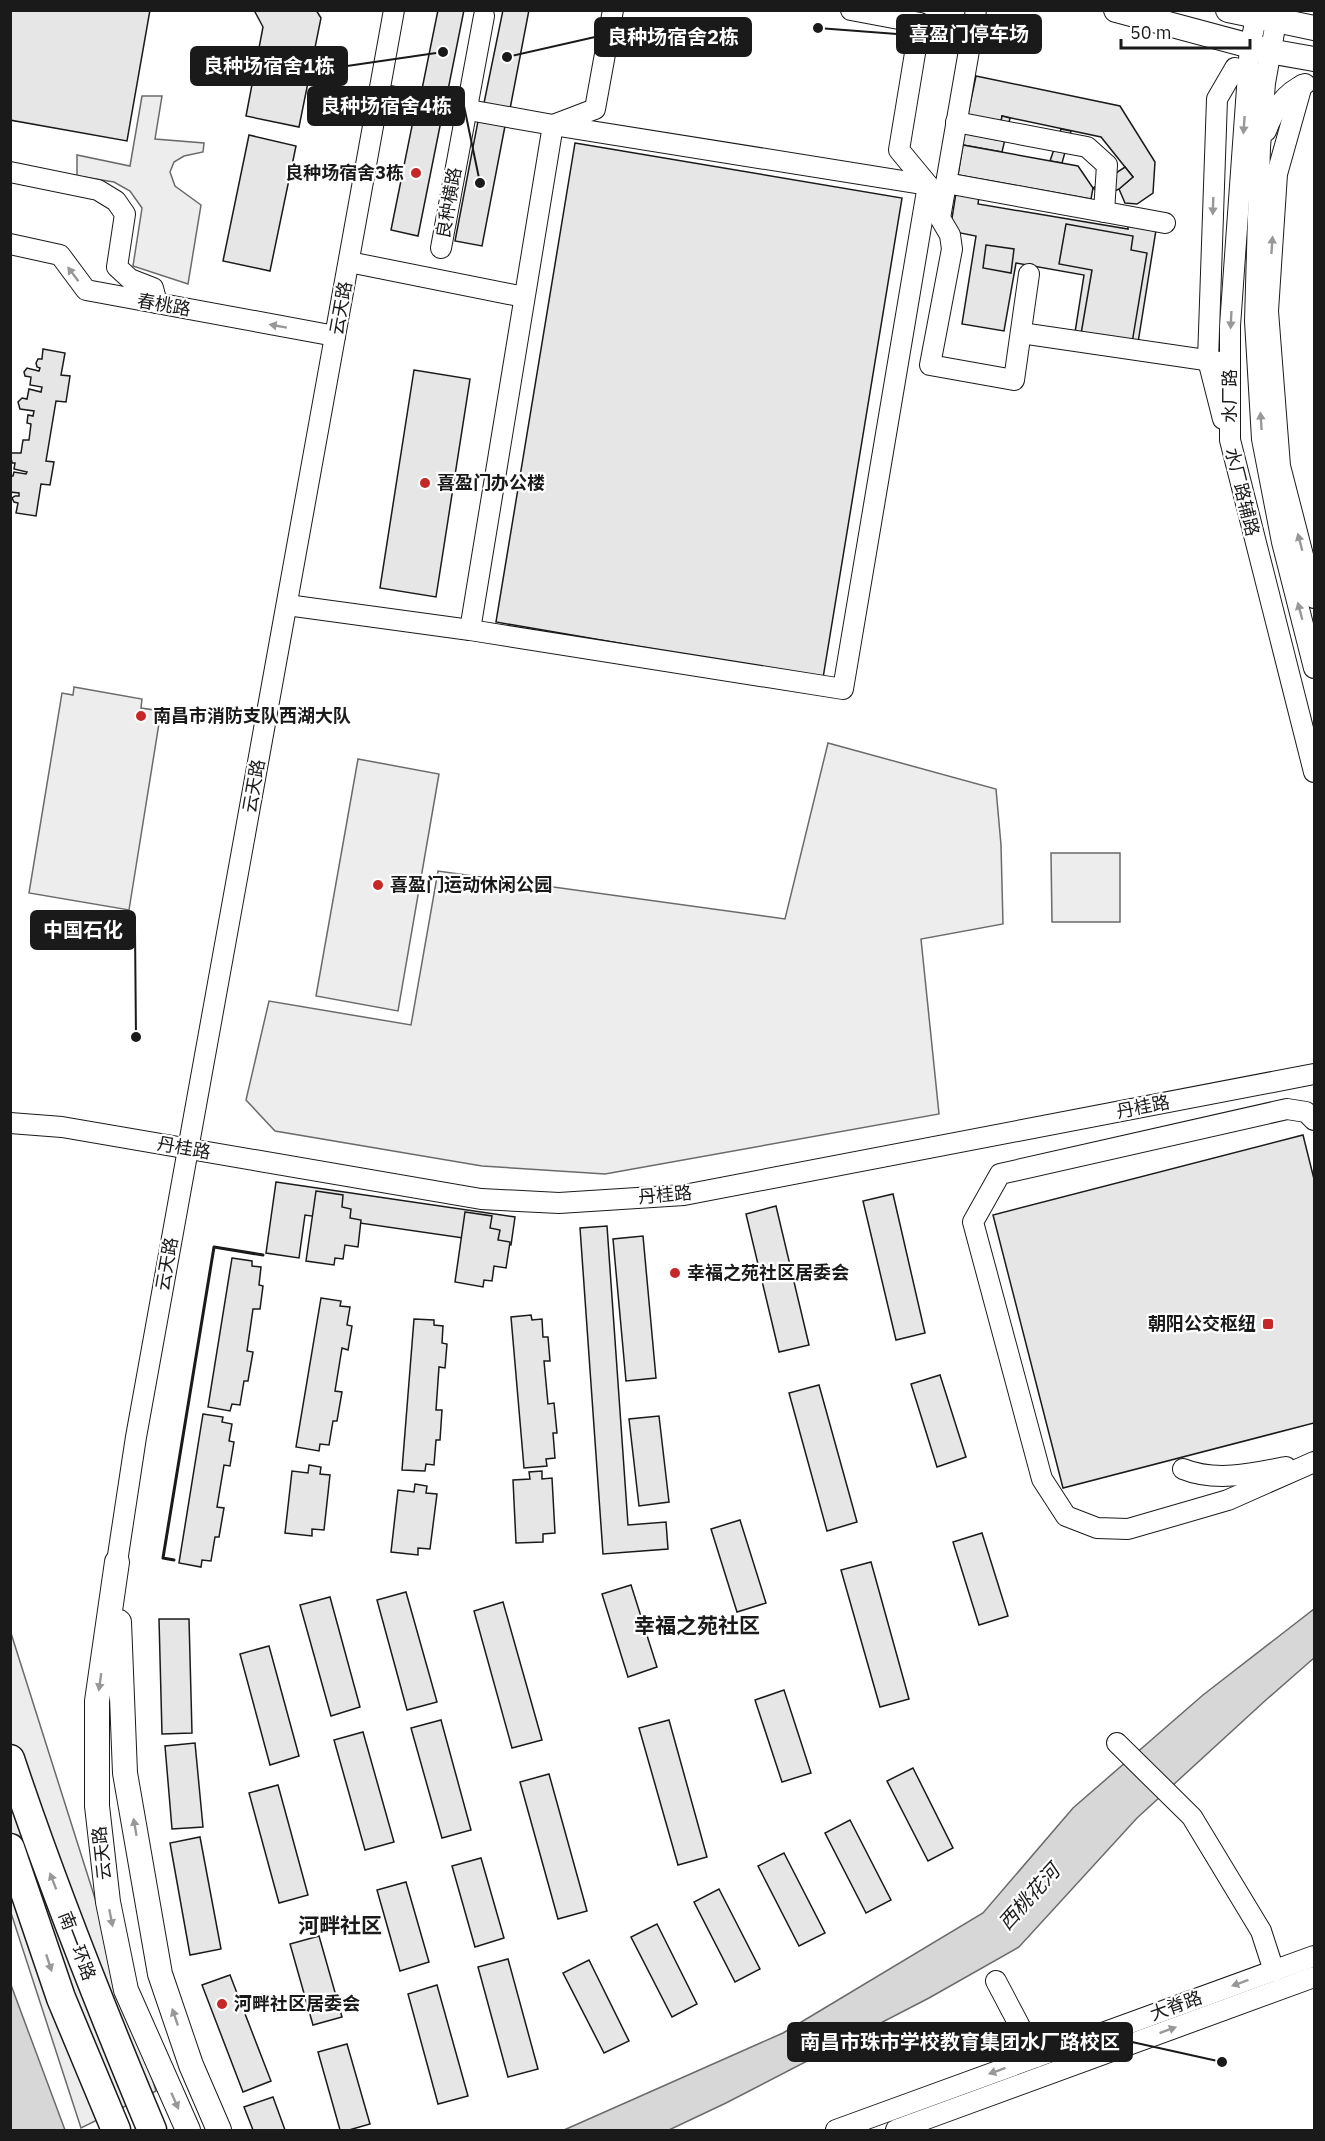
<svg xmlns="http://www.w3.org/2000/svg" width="1325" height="2141" font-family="'IBM Plex Sans','Noto Sans SC',sans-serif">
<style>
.built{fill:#ededed;stroke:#6a6a6a;stroke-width:1.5}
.water{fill:#d7d7d7;stroke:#6a6a6a;stroke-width:1.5}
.building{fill:#e6e6e6;stroke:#1a1a1a;stroke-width:1.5}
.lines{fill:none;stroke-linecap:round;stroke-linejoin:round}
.minor-casing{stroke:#1a1a1a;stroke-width:22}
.major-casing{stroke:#1a1a1a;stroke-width:26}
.highway-casing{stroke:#1a1a1a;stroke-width:31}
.minor{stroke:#fff;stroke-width:20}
.major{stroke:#fff;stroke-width:24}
.highway{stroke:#fff;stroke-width:28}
.wall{stroke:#1a1a1a;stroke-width:3}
.oneway{fill:#989898}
.poi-dot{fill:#c62828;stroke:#fff;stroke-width:2}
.labels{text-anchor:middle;stroke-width:4.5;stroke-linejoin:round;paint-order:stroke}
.poi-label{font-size:18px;font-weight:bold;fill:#1a1a1a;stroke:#fff;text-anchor:start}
.street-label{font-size:18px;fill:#1a1a1a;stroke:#fff}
.water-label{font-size:20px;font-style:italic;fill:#1a1a1a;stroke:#fff}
.quarter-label{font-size:21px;font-weight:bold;fill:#1a1a1a;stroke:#fff}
.leader{fill:none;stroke:#1a1a1a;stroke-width:2}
.callout-dot{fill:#1a1a1a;stroke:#fff;stroke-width:2}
.callout{fill:#1a1a1a;stroke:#1a1a1a;stroke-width:2}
.callout-label{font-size:20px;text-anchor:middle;font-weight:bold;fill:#fff}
</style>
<rect width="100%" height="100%" fill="#fff"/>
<g class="built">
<polygon points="142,96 162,96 155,139 204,143 203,152 184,156 174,162 170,172 175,186 201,205 188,284 133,266 142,208 130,191 114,182 77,176 77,155 130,166"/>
<polygon points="74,687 142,699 141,708 161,711 129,910 29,893 62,693 73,695"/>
<polygon points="828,743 996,789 1001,845 1003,924 921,939 939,1114 605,1174 482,1166 275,1131 246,1100 269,1001 411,1025 438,871 785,919"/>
<polygon points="358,759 439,774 398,1011 316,996"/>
<polygon points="1051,853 1120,853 1120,922 1052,922"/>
<polygon points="10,1630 156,2091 81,2128 11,1913"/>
</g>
<g class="water">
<polygon points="1314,1609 1314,1658 1267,1699 1137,1818 1019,1947 929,1998 726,2103 669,2130 564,2130 783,2033 983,1913 1073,1808 1203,1695"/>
<polygon points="11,1985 65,2130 11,2130"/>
</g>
<g class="building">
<polygon points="10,10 150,10 127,141 10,120"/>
<polygon points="254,10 316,10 321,18 299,127 246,116 263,27"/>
<polygon points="438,10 464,10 446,100 421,94"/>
<polygon points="503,10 529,10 510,109 484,103"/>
<polygon points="976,76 1120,106 1155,162 1153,193 1137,204 1125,203 1119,189 1133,177 1101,137 1002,116 998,140 964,133"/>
<polygon points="415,111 442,116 418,236 391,230"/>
<polygon points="1002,116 1010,118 1002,152 963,145 964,133 998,140"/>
<polygon points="478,121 505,126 482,246 455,241"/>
<polygon points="1061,129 1071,131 1062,163 1050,161"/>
<polygon points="249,135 296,146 270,271 223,261"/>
<polygon points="575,143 902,198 823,678 496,622"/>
<polygon points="963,145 1078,166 1093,188 1091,199 958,175"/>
<polygon points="1125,167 1133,177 1119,189 1104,197 1093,188"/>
<polygon points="956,193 979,197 978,204 1128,229 1128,225 1156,230 1137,349 1074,339 1084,275 1016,263 1004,331 962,324 976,236 950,231"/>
<polygon points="1066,224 1133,236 1131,250 1147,253 1132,343 1081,334 1092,270 1059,264"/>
<polygon points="986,245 1014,249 1011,273 983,268"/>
<polygon points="43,349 65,353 61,375 70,376 66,402 56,401 46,461 54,462 50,485 41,484 36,516 16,513 18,503 14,502 12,498 15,496 19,496 19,493 10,492 11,476 13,476 14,472 26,474 27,472 14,469 15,463 12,463 10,453 21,453 23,440 29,440 31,424 27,423 28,415 33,416 34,411 20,409 18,402 22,398 27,399 29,389 41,392 42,387 30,385 31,377 25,376 24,372 27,368 39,371 40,368 37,367 36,363 38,359 42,359"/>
<polygon points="414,370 470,379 436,597 380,588"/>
<polygon points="1303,1135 1314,1179 1314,1423 1063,1488 993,1215"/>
<polygon points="276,1182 515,1217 511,1245 305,1215 299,1258 266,1253"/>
<polygon points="316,1191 343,1195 342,1207 351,1209 350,1218 361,1220 358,1247 345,1245 343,1259 335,1258 334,1265 306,1261"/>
<polygon points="893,1194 925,1333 896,1340 863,1201"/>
<polygon points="776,1206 809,1345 779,1352 746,1214"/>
<polygon points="465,1212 492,1216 490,1228 500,1230 498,1240 510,1242 506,1268 494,1266 492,1281 484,1280 483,1287 455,1282"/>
<polygon points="607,1226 628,1525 666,1522 668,1549 603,1554 580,1228"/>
<polygon points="643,1236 656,1378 626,1381 613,1239"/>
<polygon points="232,1258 252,1261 252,1266 261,1267 259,1285 263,1286 260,1309 253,1309 247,1351 253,1352 248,1381 244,1381 240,1405 232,1404 230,1411 208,1407"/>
<polygon points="321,1298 341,1301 340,1306 350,1307 347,1325 352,1326 348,1350 342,1348 335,1391 342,1392 337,1421 333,1421 329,1445 320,1444 319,1451 296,1447"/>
<polygon points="531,1315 532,1320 542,1319 543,1337 548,1337 550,1361 544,1361 548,1404 554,1403 557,1433 553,1433 555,1458 546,1459 547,1466 524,1468 511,1317"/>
<polygon points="414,1319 434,1320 434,1325 443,1326 442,1343 447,1344 445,1368 439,1367 436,1410 442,1410 440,1440 436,1440 434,1465 426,1464 425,1471 402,1470"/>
<polygon points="940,1375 966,1457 937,1467 911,1384"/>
<polygon points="819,1385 857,1522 827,1531 789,1393"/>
<polygon points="203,1414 223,1417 222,1422 232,1424 229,1441 234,1442 230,1466 224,1465 217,1507 224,1508 219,1537 215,1537 211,1561 202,1560 201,1567 179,1563"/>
<polygon points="659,1416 669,1502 639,1506 629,1419"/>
<polygon points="309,1465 321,1467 320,1474 330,1475 324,1530 312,1529 312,1536 285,1533 292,1471 308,1473"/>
<polygon points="542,1471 542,1479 552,1478 555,1533 543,1534 543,1542 516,1543 513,1480 530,1479 529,1472"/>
<polygon points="415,1484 427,1486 426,1493 437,1494 430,1549 418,1548 418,1555 391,1552 398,1490 414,1492"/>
<polygon points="740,1520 766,1603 737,1612 711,1529"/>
<polygon points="982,1533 1008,1616 979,1625 953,1542"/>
<polygon points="871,1562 909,1699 880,1707 841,1570"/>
<polygon points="631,1585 657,1667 628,1677 602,1594"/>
<polygon points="406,1592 437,1702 407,1710 377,1600"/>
<polygon points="330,1597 360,1707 331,1716 300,1605"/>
<polygon points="503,1602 542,1740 512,1748 474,1611"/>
<polygon points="159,1619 189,1619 192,1733 162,1734"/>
<polygon points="269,1646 299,1756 270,1765 240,1654"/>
<polygon points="784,1690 811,1773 782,1782 755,1700"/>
<polygon points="441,1720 471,1830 442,1838 411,1728"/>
<polygon points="669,1720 707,1857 678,1865 639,1728"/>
<polygon points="363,1732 394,1842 365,1850 334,1740"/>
<polygon points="195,1743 203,1827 172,1829 165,1746"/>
<polygon points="913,1768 953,1848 928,1861 887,1781"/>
<polygon points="549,1774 587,1911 558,1919 520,1782"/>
<polygon points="278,1785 308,1895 279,1903 249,1793"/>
<polygon points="850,1820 891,1900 866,1913 825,1833"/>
<polygon points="200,1837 221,1949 190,1955 170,1843"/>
<polygon points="784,1853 825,1933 799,1946 758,1866"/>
<polygon points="481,1858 504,1938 475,1947 452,1866"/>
<polygon points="406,1882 429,1962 400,1971 377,1890"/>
<polygon points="719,1889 760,1969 735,1982 694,1902"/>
<polygon points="657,1924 697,2004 672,2017 631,1937"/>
<polygon points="319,1936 342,2017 313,2025 290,1944"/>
<polygon points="508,1959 538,2069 508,2077 478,1967"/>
<polygon points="589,1960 629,2041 604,2053 563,1973"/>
<polygon points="230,1975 271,2081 243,2092 202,1985"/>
<polygon points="437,1985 468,2096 438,2104 408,1994"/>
<polygon points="347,2044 370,2124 349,2130 340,2130 318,2052"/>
<polygon points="273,2097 285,2130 253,2130 244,2107"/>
</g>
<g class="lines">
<defs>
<g id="minor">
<polyline points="613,10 595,109 553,125 470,630 843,689 928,185 899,150 920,23 851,10"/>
<polyline points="976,10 940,218 950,235 952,249 930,365 1014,380 1029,274"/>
<polyline points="1258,10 1250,46 1230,326 1230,440 1314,772"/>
<polyline points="1278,10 1265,83 1260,147 1255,321 1262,439 1282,542 1314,668"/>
<polyline points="1302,85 1277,174 1268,311 1280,466 1314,598"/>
<polyline points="379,94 553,125 928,185"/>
<polyline points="956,122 1087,147 1107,165 1104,212"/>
<path d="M 1266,131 C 1274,110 1284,93 1305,84"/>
<polyline points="10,172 98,190 116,201 125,214 117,267 130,279 153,288 157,303"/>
<polyline points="946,183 1165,223"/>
<polyline points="10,244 60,255 86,290 335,336"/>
<polyline points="441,248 484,16"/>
<polyline points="349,262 524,297"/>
<polyline points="1021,333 1219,362"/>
<polyline points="1223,419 1208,360 1217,99 1235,68"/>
<polyline points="287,605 470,630"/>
<polyline points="1314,1120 1306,1112 1287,1109 1000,1174 973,1222 1042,1479 1066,1516 1097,1528 1128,1529 1228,1500 1314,1462"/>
<polyline points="10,1123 62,1127 481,1199 559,1203 684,1195 1314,1074"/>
<path d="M 1183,1469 C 1215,1482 1252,1474 1286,1467"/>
<polyline points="117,1562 136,1437 394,10"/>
<polyline points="1117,1743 1192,1817 1261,1931 1274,1971"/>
<polyline points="996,1981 1036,2057"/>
<polyline points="836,2130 1314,1956"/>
<polyline points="896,2130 1314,1977"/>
</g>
<g id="major">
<polyline points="1116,10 1269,51 1314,59"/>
<polyline points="1228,10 1314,28"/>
<polyline points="117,1562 97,1701 97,1806 108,1902 126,1990 188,2130"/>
<polyline points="119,1622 125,1773 160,1974 191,2065 219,2130"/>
</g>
<g id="highway">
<path d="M 10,1759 C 52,1885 101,2008 152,2130"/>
<polyline points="10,1848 61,1998 116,2130"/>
</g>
</defs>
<use href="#minor" class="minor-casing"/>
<use href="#major" class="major-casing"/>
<use href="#highway" class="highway-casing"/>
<use href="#minor" class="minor"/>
<use href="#major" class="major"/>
<use href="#highway" class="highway"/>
<polyline class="wall" points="174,1560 163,1558 214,1247 263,1255"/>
</g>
<defs><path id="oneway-solid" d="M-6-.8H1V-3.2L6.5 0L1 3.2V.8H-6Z" transform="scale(1.5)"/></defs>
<g class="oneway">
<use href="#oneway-solid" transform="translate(1244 125) rotate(94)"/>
<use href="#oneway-solid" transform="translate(1213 206) rotate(92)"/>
<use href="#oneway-solid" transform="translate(1272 245) rotate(-86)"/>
<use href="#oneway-solid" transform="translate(73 274) rotate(-127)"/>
<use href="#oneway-solid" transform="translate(1231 320) rotate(93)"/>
<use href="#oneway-solid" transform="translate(278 326) rotate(-170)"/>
<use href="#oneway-solid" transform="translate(1261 421) rotate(-94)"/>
<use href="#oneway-solid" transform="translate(1300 542) rotate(-105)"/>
<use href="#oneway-solid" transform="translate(1300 611) rotate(-105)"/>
<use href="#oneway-solid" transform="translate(100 1682) rotate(98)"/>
<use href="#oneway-solid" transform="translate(135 1827) rotate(-100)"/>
<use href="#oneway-solid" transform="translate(53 1881) rotate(-111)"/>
<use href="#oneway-solid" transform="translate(111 1918) rotate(79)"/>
<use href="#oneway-solid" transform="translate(49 1963) rotate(72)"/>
<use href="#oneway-solid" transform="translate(1240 1983) rotate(160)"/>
<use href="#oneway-solid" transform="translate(175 2017) rotate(-109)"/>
<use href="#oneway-solid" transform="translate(1168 2030) rotate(-20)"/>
<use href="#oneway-solid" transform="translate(997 2071) rotate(160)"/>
<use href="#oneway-solid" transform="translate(175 2101) rotate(66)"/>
</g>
<g class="poi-dot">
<circle cx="416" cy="173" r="6"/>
<circle cx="425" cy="483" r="6"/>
<circle cx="141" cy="716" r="6"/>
<circle cx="378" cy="885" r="6"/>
<circle cx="675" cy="1273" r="6"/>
<rect x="1262" y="1318" width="12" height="12" rx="3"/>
<circle cx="222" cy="2004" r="6"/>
</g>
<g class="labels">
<g class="poi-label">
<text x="404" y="179" text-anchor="end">良种场宿舍3栋</text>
<text x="437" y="489">喜盈门办公楼</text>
<text x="153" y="722">南昌市消防支队西湖大队</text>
<text x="390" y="891">喜盈门运动休闲公园</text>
<text x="687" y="1279">幸福之苑社区居委会</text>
<text x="1256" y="1330" text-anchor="end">朝阳公交枢纽</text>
<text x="234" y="2010">河畔社区居委会</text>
</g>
<g class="street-label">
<text transform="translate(449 203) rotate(-80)" y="6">良种横路</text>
<text transform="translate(164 305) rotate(10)" y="6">春桃路</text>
<text transform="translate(341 308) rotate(-80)" y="6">云天路</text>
<text transform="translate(1230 396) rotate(-90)" y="6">水厂路</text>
<text transform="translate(1242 492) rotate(76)" y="6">水厂路辅路</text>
<text transform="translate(254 786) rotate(-80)" y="6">云天路</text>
<text transform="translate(1143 1107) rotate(-11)" y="6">丹桂路</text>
<text transform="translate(184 1148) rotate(10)" y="6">丹桂路</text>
<text transform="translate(665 1195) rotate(-5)" y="6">丹桂路</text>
<text transform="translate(167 1264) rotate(-80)" y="6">云天路</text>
<text transform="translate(102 1853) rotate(-96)" y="6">云天路</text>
<text transform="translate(77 1946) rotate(69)" y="6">南一环路</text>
<text transform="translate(1176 2006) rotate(-20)" y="6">大脊路</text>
</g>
<g class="water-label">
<text transform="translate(1029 1897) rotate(-48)" y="7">西桃花河</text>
</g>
<g class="quarter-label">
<text x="697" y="1633">幸福之苑社区</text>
<text x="340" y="1933">河畔社区</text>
</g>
</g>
<path class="leader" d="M818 28L897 34M507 57L595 37M443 52L347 66M480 183L464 106M136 1037L135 930M1222 2062L1132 2042"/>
<g class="callout-dot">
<circle cx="818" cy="28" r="6"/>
<circle cx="507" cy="57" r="6"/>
<circle cx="443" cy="52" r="6"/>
<circle cx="480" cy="183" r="6"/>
<circle cx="136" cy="1037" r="6"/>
<circle cx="1222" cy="2062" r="6"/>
</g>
<g class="callout">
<rect x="897" y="15" width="144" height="38" rx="6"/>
<rect x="595" y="18" width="156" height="38" rx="6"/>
<rect x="191" y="47" width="156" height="38" rx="6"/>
<rect x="308" y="87" width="156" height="38" rx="6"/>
<rect x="31" y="911" width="104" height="38" rx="6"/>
<rect x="788" y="2023" width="344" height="38" rx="6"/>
</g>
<g class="callout-label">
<text x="969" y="41">喜盈门停车场</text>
<text x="673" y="44">良种场宿舍2栋</text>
<text x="269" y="73">良种场宿舍1栋</text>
<text x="386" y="113">良种场宿舍4栋</text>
<text x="83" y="937">中国石化</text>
<text x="960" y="2049">南昌市珠市学校教育集团水厂路校区</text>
</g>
<rect width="1325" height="2141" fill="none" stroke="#1a1a1a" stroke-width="24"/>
<path d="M1121 39v9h129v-9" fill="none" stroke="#1a1a1a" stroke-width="3"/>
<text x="1130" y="39" font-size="18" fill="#1a1a1a" stroke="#ffffff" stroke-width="4.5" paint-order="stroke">50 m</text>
</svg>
